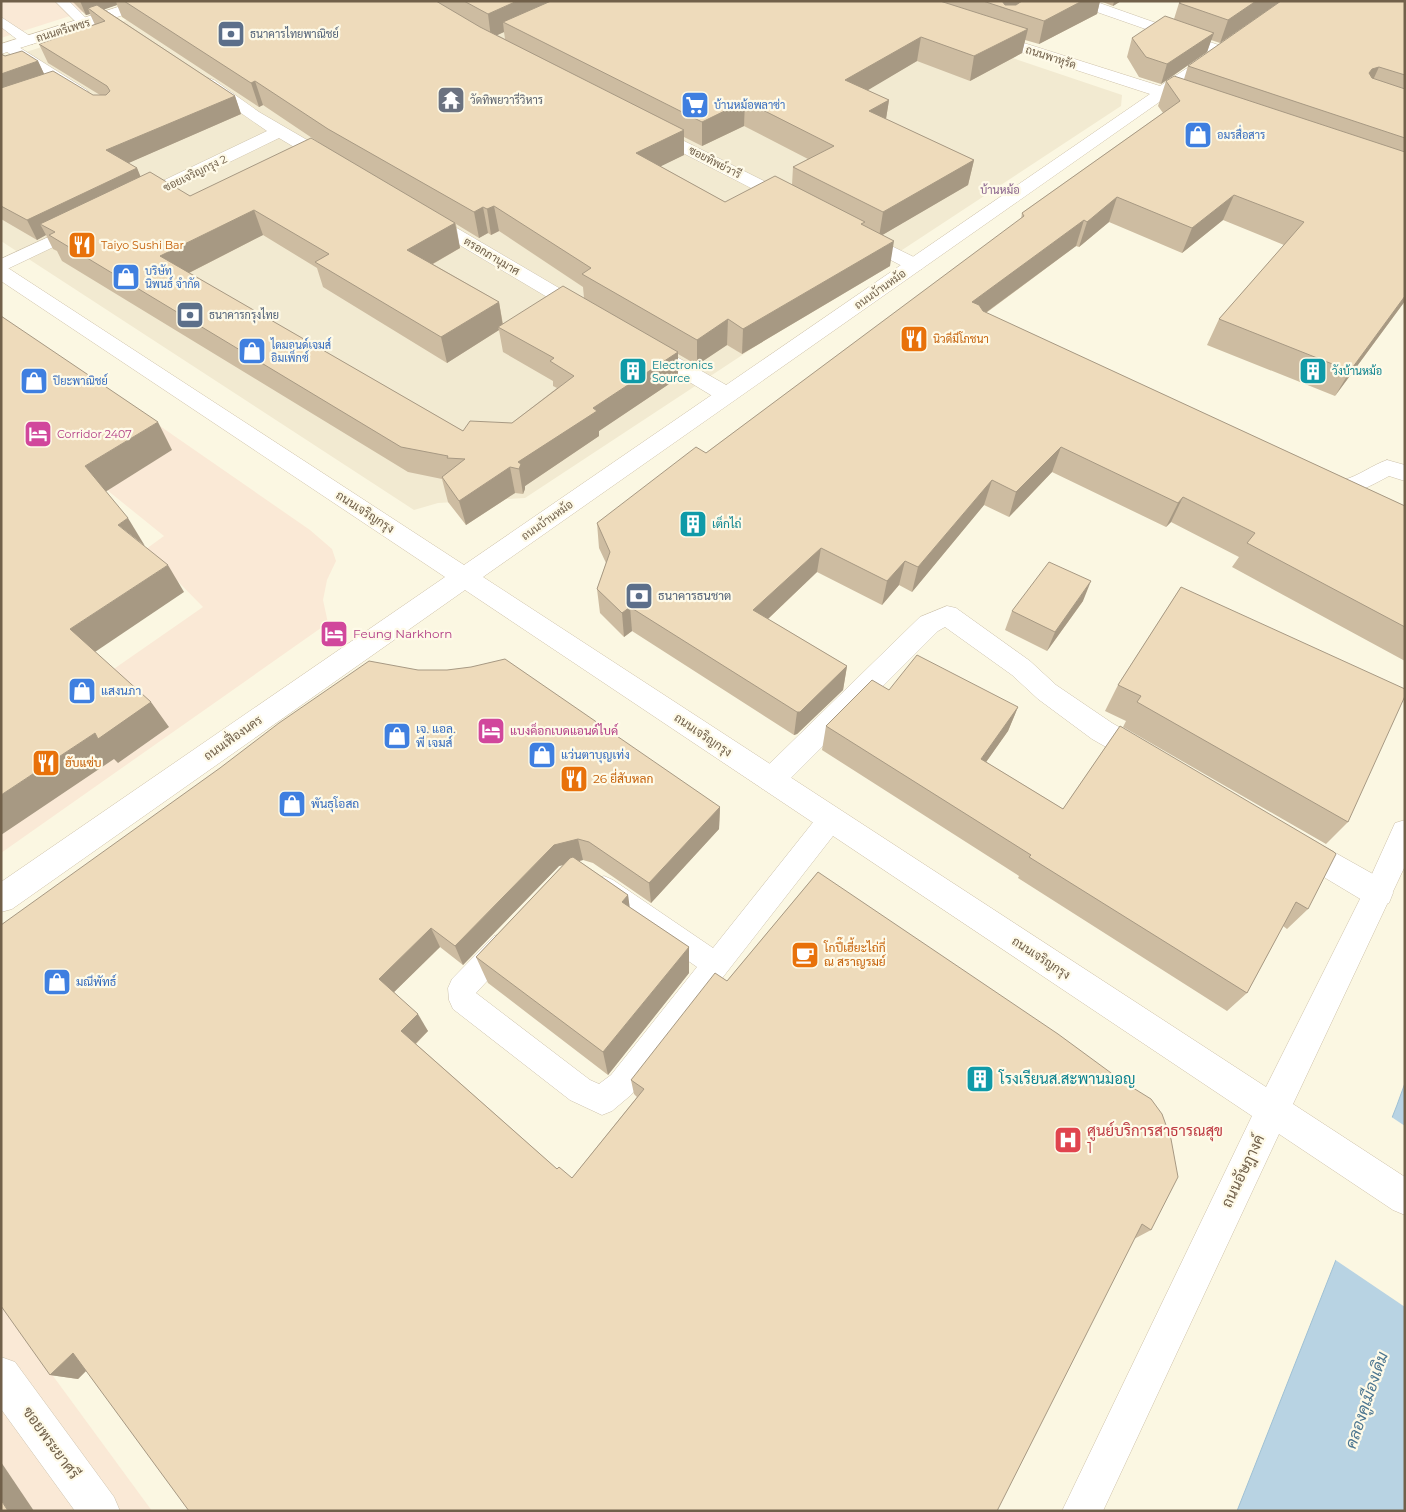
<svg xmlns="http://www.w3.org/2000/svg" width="1406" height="1512" font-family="Montserrat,Sarabun,sans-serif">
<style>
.residential{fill:#f2ead1}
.commercial{fill:#fae9d6}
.water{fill:#b8d3e3;stroke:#9fc0d4}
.pier{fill:#fbf7e2}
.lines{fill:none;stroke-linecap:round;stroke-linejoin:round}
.lane-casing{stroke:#cdc2ac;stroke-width:1}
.street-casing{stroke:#cdc2ac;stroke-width:1}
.secondary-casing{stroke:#cec1a8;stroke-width:1}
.lane{fill:#fff;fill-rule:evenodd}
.street{fill:#fff;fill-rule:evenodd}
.secondary{fill:#fff;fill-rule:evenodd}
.wall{fill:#cdbca1;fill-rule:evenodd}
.shaded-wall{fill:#a79983}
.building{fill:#eedbbb;stroke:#a79983}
.labels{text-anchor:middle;stroke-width:4.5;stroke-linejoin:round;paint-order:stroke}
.far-street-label{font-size:11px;fill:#71604a;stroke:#fefae8}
.far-service-label{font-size:11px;fill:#4e5e75;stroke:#fefae8;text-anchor:start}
.far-worship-label{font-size:11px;fill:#5b616d;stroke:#fefae8;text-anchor:start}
.far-shop-label{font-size:11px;fill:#366cbe;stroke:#fefae8;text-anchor:start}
.far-neighbourhood-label{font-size:11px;fill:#89628d;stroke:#fefae8}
.far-food-label{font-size:11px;fill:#c56008;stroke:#fefae8;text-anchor:start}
.far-culture-label{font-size:11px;fill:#0d838f;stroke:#fefae8;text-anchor:start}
.far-hotel-label{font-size:11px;fill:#b23c85;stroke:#fefae8;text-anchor:start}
.street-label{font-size:12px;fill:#71604a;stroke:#fefae8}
.culture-label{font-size:12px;fill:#0d838f;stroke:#fefae8;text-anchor:start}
.service-label{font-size:12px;fill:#4e5e75;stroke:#fefae8;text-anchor:start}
.hotel-label{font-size:12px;fill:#b23c85;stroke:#fefae8;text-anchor:start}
.shop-label{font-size:12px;fill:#366cbe;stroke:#fefae8;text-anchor:start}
.food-label{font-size:12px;fill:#c56008;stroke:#fefae8;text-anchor:start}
.near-culture-label{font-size:15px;fill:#0d838f;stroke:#fefae8;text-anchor:start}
.near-health-label{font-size:15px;fill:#be3a42;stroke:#fefae8;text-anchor:start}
.near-street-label{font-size:15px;fill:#71604a;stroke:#fefae8}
.near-water-label{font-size:16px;font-style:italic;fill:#4c7690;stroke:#fefae8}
</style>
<rect width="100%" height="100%" fill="#fbf7e2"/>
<polygon class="residential" points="186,1 844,1 1122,95 1121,106 525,498 438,503 414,510 1,241 1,60"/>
<g class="commercial">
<polygon points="1,1 117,1 1,38"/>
<polygon points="1,316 310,530 332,549 336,561 327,580 323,600 328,623 1,853 1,753 108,673 203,607 146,549 164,536 107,490 1,420"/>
<polygon points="1,1305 152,1511 1,1511"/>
</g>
<polygon class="water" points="1405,1083 1405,1511 1237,1511 1397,1105"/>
<polygon class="pier" points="1390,1116 1405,1126 1405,1307 1334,1259"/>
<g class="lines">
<defs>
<g id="lane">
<polygon points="55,1 69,1 91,23 90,26 80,26"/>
<polygon points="1,17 33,38 35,41 33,44 23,44 1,27"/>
<polygon points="831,808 840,811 843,819 840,827 631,1095 612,1111 602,1115 570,1100 453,1009 449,1000 448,988 452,979 494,936 503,933 512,936 516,945 512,954 476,993 590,1080 599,1084 611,1075 697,967 595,896 591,888 595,880 604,876 613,880 713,948 822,811"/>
</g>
<g id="street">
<polygon points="1072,1 1094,1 1227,48 1230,51 1227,54 1217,54 1074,4"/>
<polygon points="9,42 14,44 87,90 89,93 87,96 75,96 4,50 1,47 4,44"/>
<polygon points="208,78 214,80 259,112 338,158 341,162 338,166 332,167 326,166 279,138 143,204 137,205 131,204 128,200 131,196 267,131 202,86 200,83 202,80"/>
<polygon points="652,125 798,198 801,202 798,206 792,207 786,206 646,134 644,130 646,126"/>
<polygon points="427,213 433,214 593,308 596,312 593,316 586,318 579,316 421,222 418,218 421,214"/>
<polygon points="83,221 89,222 92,226 89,230 1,272 1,259"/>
<polygon points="859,230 922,261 925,265 922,269 915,271 908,269 852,240 850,236 852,232"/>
<polygon points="647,342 654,344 735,390 738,395 735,400 727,402 719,400 640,352 637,348 640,344"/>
<path d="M 1387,460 L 1405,465 L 1405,481 L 1389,476 C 1361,491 1344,501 1312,491 L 1309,485 L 1312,479 C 1323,476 1332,482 1343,480 C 1359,476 1372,465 1387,460 Z"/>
<polygon points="947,606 956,608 1030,661 1056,685 1112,723 1154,747 1158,755 1154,763 1144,766 1134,763 1092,739 1038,699 1012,675 945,627 938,631 781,788 771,792 761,788 757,780 761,772 920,617"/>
<polygon points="1297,833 1307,837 1389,883 1393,893 1389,903 1378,906 1367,903 1287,855 1282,846 1287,837"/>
<polygon points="1,1357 15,1362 114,1497 120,1511 75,1511 1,1409"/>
</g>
<g id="secondary">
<polygon points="137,1 160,1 158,4 1,54 1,44"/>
<polygon points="989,32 1160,86 1210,53 1220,53 1223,56 1175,91 1182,96 1180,99 1174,101 1165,98 483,577 1266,1087 1367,885 1395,823 1405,820 1405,866 1293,1104 1405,1177 1405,1215 1393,1210 1279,1134 1103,1511 1062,1511 1252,1116 465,590 12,909 1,912 1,882 445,577 1,281 1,266 8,268 464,565 1150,94 984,40 981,37 984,34"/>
</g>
</defs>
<use href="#lane" class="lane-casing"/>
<use href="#street" class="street-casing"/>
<use href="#secondary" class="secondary-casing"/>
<use href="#lane" class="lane"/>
<use href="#street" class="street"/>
<use href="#secondary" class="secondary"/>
</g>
<g class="wall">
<path d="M 72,1 L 1121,1 L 1113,6 L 1100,1 L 1097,14 L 1039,44 L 1025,40 L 1022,53 L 970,81 L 917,61 L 867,90 L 889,100 L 886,119 L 974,160 L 968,185 L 882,235 L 890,266 L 742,354 L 727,345 L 697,365 L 678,354 L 678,378 L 599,431 L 599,436 L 525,486 L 525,489 L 523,494 L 515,493 L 466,525 L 448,502 L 442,479 L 408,472 L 62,261 L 57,251 L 53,249 L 46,235 L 37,240 L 1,219 L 1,54 L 5,56 L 38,61 L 44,74 L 93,95 L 100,95 L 48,63 L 39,44 L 95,25 L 90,14 L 86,15 ZM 117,5 L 122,17 L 259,107 L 263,105 L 324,146 L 190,196 L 140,177 L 137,168 L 128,163 L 241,114 L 235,96 L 104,9 ZM 504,32 L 505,39 L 497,35 ZM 744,126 L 808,159 L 793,167 L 792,185 L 725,202 L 660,166 L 684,155 L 684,137 L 702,146 ZM 456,224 L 479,238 L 488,233 L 491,235 L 499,231 L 583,287 L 584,298 L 503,324 L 499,302 L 433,264 L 460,248 ZM 263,235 L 317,268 L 323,287 L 447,363 L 499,330 L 503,352 L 553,381 L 553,386 L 557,388 L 512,423 L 463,431 L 189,273 Z"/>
<polygon points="1405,1 1405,301 1335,396 1207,345 1219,319 1284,245 1223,220 1182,253 1109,222 1079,247 1076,246 986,313 1405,506 1405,661 1232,567 1239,557 1171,522 1166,527 1052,472 1009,517 984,505 912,592 899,585 882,605 817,572 768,619 847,666 843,690 797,734 794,735 632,631 624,637 600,613 597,589 606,563 599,548 597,523 706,453 1021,219 1022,213 1163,113 1158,106 1166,81 1184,79 1188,66 1266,12 1220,43 1211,40 1207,52 1161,84 1139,77 1127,57 1132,38 1174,19 1179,3"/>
<polygon points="1181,587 1348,822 1326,844 1123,727 1126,721 1105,711 1118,685"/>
<polygon points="1083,601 1047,651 1005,630 1012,611"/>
<polygon points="889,690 1018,707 1008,731 986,762 1063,809 1120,726 1308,909 1287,929 1283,926 1247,993 1227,1011 1018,878 1019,876 822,750 826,726"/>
<polygon points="720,807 719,829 651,903 593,863 583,860 579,861 628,895 629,907 689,947 689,973 608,1075 488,983 476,957 563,865 559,866 463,965 440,947 394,992 428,1031 416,1044 557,1169 572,1178 637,1097 634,1094 631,1080 727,981 818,872 1151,1230 1134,1239 86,1371 78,1379 50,1375 1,925"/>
</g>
<g class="shaded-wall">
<polygon points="80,1 116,1 117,5 94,13 88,8 90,14 86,15"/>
<polygon points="517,1 572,1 503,22 504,32 491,38 488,14"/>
<polygon points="1001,1 1030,1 1013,11 1000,7"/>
<polygon points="1082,1 1100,1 1097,14 1039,44 1044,21"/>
<polygon points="1114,1 1121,1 1113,6"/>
<polygon points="1256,1 1281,1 1220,43 1228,20"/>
<polygon points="1028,29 1022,53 970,81 974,56"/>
<polygon points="1214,33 1207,52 1161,84 1167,64"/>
<polygon points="921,37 917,61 843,105 845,80"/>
<polygon points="38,61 47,80 1,96 1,74"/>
<polygon points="1379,67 1368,91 1369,73 1372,69"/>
<polygon points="255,81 263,105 259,107 251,83"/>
<polygon points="235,96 241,114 115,169 106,150"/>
<polygon points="889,100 885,125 869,111"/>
<polygon points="745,101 744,126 702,146 702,122"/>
<polygon points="684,130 684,155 637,178 636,153"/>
<polygon points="974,160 968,185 879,237 883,212"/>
<polygon points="137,168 145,187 40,224 46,235 37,240 27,220"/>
<polygon points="1234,195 1223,220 1182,253 1192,228"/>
<polygon points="1117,197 1109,222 1079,247 1087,222"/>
<polygon points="494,206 499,231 491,235 487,209"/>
<polygon points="483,207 488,233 479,238 474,212"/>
<polygon points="254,210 263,235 171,282 160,256"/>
<polygon points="1084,220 1076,246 966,327 972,302"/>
<polygon points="455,223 460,248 413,275 407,250"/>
<polygon points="894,241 890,266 742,354 743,329"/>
<polygon points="1405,296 1405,301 1335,396 1350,371"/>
<polygon points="499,302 503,327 498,327 499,330 447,363 441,337"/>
<polygon points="728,319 727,345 697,365 697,340"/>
<polygon points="678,352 678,378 599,431 599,436 525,486 525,489 523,494 518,462 593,408"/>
<polygon points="158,422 172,450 102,494 85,466"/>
<polygon points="1061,447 1052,472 1009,517 1016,492"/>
<polygon points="510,467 515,493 466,525 459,501"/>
<polygon points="992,480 984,505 912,592 918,567"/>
<polygon points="1183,497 1171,522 1166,527 1178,503"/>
<polygon points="128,518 145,546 118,525"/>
<polygon points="821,548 817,572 752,634 753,610"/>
<polygon points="905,561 899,585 882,605 887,581"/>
<polygon points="168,565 184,592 89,656 70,629"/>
<polygon points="1091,581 1083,601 1047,651 1055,632"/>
<polygon points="630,607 632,631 624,637 622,613"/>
<polygon points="847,666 843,690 797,734 794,735 797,712"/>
<polygon points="151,702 169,727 118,763 114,759 1,835 1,795 95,733"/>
<polygon points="1018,707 1008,731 972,782 981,759"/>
<polygon points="720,807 719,829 651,903 649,883"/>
<polygon points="578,839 583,860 559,866 463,965 455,946 554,845"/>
<polygon points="628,895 632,923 622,902"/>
<polygon points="431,928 440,947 390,996 379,979"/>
<polygon points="689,947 689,973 608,1075 603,1052"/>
<polygon points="418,1014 428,1031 412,1047 401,1031"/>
<polygon points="73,1353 99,1358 78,1379 50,1375"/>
<polygon points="1,1462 34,1511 8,1511 1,1500"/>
</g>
<g class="building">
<polygon points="124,1 436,1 480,27 684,130 636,153 725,202 775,176 865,222 861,224 894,241 743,329 728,319 697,340 582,274 591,268 494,206 487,209 483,207 474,212 328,129 255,81 251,83"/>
<polygon points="464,1 517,1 488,14"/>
<polygon points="551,1 940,1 1028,29 974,56 921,37 845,80 889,100 869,111 974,160 883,212 793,167 834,146 745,101 702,122 503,22"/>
<polygon points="983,1 1002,1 1005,5 1016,5 1022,1 1082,1 1044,21"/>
<polygon points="1182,1 1256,1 1228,20 1179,3"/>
<polygon points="1281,1 1405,1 1405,75 1379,67 1372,69 1369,73 1372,78 1405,89 1405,138 1188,66"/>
<polygon points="97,5 235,96 106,150 137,168 27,220 1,206 1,88 53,71 93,95 106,95 110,91 107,86 39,44 105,21 88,8"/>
<polygon points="1165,16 1214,33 1167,64 1146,57 1132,38"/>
<polygon points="22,51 38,61 1,74 1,54 5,56"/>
<polygon points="1174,76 1405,152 1405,296 1350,371 1219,319 1304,222 1234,195 1192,228 1117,197 1087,222 1084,220 972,302 979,305 983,311 1405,506 1405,627 1247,543 1255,533 1183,497 1178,503 1061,447 1016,492 992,480 918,567 905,561 887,581 821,548 753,610 847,666 800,712 797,712 630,607 622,613 597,589 610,552 597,523 696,447 706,453 1024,216 1022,213 1180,101 1166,81"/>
<polygon points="311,138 455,223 407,250 499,302 441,337 315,262 329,254 254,210 160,256 463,431 470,421 512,423 574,376 550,361 554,358 498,327 563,286 678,352 593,408 597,411 518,462 521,464 519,469 510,467 459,501 442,477 465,459 447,458 448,456 401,447 49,235 55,232 40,224 150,172 190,196"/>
<polygon points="1,316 158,422 85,466 128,518 118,525 168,565 70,629 151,702 98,739 95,733 1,795"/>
<polygon points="1049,562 1091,581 1055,632 1012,611"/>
<polygon points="1181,587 1405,689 1405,696 1348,822 1137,702 1141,696 1118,685"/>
<polygon points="917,655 1018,707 981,759 1063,809 1120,726 1334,852 1336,854 1308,909 1296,902 1247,993 1029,857 1031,855 826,726 872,680 889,690"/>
<polygon points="505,659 720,807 649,883 589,842 578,839 554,845 455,946 431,928 379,979 418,1014 401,1031 557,1169 559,1167 572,1178 644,1089 631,1080 715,973 727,981 818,872 1058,1034 1122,1081 1151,1099 1162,1114 1171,1139 1178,1177 1151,1230 1142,1224 997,1511 189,1511 73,1353 50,1375 1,1306 1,925 220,768 279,723 369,661 418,670 447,670 471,667"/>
<polygon points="573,857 628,895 622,902 689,947 603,1052 476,957 570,858"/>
<polygon points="1,1500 8,1511 1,1511"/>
</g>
<defs>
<symbol id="bank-square" viewBox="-11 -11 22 22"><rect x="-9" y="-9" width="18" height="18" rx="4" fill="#5c6f8a" stroke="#fefae8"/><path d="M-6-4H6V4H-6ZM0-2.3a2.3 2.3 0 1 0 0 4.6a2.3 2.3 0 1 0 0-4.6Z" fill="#fff"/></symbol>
<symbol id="temple-square" viewBox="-11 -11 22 22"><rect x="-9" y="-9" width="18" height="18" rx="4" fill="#6b7280" stroke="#fefae8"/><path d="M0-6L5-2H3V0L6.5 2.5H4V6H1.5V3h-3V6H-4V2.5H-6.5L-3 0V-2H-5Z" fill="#fff"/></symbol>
<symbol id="supermarket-square" viewBox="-11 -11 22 22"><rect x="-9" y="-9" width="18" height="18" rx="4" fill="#3f7fe0" stroke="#fefae8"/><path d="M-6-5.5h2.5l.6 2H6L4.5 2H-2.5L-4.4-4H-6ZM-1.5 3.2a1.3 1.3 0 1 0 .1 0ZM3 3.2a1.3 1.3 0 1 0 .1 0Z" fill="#fff"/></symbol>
<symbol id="shop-square" viewBox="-11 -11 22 22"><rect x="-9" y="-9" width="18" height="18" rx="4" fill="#3f7fe0" stroke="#fefae8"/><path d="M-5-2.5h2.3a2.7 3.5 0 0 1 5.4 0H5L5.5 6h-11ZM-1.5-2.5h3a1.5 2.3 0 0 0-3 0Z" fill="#fff"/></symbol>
<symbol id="restaurant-square" viewBox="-11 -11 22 22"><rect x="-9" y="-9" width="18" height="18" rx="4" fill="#e8710a" stroke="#fefae8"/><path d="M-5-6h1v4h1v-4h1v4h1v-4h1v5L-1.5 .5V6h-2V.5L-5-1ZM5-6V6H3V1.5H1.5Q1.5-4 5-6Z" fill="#fff"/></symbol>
<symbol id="building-square" viewBox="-11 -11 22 22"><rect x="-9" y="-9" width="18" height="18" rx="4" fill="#0f9aa8" stroke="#fefae8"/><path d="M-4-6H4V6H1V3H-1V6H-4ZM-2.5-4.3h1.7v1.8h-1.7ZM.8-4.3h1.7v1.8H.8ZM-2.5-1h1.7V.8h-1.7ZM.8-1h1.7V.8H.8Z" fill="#fff"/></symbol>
<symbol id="hotel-square" viewBox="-11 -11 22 22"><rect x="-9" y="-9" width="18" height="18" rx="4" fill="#d1479c" stroke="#fefae8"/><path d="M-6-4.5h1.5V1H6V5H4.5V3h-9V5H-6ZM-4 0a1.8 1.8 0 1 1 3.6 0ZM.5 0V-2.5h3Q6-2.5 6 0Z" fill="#fff"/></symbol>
<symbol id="cafe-square" viewBox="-11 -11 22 22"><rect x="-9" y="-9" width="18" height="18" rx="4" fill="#e8710a" stroke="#fefae8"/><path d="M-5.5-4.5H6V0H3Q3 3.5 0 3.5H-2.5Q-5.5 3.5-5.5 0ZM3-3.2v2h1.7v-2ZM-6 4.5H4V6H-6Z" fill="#fff"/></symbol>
<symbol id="hospital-square" viewBox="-11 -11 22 22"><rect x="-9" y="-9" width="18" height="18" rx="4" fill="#e0444e" stroke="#fefae8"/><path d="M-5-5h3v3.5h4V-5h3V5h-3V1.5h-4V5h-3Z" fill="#fff"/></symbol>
</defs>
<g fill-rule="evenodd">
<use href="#bank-square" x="215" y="18" width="32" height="32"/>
<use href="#temple-square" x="435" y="84" width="32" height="32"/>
<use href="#supermarket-square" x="679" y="89" width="32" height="32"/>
<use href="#shop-square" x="1182" y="119" width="32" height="32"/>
<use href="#restaurant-square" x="66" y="229" width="32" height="32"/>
<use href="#shop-square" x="110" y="261" width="32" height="32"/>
<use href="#bank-square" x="174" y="299" width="32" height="32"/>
<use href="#restaurant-square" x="898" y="323" width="32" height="32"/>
<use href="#shop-square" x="236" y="335" width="32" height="32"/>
<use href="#building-square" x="617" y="355" width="32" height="32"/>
<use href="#building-square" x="1297" y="355" width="32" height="32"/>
<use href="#shop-square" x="18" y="365" width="32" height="32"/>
<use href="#hotel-square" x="22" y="418" width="32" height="32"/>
<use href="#building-square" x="677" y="508" width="32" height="32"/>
<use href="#bank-square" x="623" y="580" width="32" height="32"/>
<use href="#hotel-square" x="318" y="618" width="32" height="32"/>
<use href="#shop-square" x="66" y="675" width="32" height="32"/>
<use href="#hotel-square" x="475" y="715" width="32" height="32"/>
<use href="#shop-square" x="381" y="720" width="32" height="32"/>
<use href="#shop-square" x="526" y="739" width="32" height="32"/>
<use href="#restaurant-square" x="30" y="747" width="32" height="32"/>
<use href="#restaurant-square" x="558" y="763" width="32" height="32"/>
<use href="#shop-square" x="276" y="788" width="32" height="32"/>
<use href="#cafe-square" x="789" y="939" width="32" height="32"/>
<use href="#shop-square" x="41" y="966" width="32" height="32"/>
<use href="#building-square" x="964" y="1063" width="32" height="32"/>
<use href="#hospital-square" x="1052" y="1124" width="32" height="32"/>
</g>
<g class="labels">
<g class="far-street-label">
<text transform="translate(63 30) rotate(-17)" y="4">ถนนตรีเพชร</text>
<text transform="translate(1051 57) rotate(18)" y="4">ถนนพาหุรัด</text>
<text transform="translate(715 162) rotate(27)" y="4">ซอยทิพย์วารี</text>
<text transform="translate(195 173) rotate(-26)" y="4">ซอยเจริญกรุง 2</text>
<text transform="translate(492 256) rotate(31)" y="4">ตรอกภานุมาศ</text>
<text transform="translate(880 289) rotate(-35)" y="4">ถนนบ้านหม้อ</text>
<text transform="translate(547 520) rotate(-35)" y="4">ถนนบ้านหม้อ</text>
</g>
<g class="far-service-label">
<text x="250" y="38">ธนาคารไทยพาณิชย์</text>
<text x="209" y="319">ธนาคารกรุงไทย</text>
</g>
<g class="far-worship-label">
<text x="470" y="104">วัดทิพยวารีวิหาร</text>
</g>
<g class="far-shop-label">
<text x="714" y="109">บ้านหม้อพลาซ่า</text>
<text x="1217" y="139">อมรสื่อสาร</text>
<text x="145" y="275">บริษัท<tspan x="145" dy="13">นิพนธ์ จำกัด</tspan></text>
<text x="271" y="349">ไดมอนด์เจมส์<tspan x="271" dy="13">อิมเพ็กซ์</tspan></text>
<text x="53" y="385">ปิยะพาณิชย์</text>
</g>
<g class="far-neighbourhood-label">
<text x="1000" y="194">บ้านหม้อ</text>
</g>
<g class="far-food-label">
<text x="101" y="249">Taiyo Sushi Bar</text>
<text x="933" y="343">นิวดีมีโภชนา</text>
</g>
<g class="far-culture-label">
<text x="652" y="369">Electronics<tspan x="652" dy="13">Source</tspan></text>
<text x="1332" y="375">วังบ้านหม้อ</text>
</g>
<g class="far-hotel-label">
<text x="57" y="438">Corridor 2407</text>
</g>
<g class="street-label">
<text transform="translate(365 512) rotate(33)" y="4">ถนนเจริญกรุง</text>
<text transform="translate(703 735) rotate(34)" y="4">ถนนเจริญกรุง</text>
<text transform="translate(233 738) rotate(-35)" y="4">ถนนเฟื่องนคร</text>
<text transform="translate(1041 958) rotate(33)" y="4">ถนนเจริญกรุง</text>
</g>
<g class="culture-label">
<text x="712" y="528">เต็กไถ่</text>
</g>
<g class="service-label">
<text x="658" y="600">ธนาคารธนชาต</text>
</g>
<g class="hotel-label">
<text x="353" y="638">Feung Narkhorn</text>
<text x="510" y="735">แบงค็อกเบดแอนด์ไบค์</text>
</g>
<g class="shop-label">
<text x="101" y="695">แสงนภา</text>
<text x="416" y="733">เจ. แอล.<tspan x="416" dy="14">พี เจมส์</tspan></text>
<text x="561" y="759">แว่นตาบุญเท่ง</text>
<text x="311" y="808">พันธุโอสถ</text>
<text x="76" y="986">มณีพัทธ์</text>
</g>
<g class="food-label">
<text x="65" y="767">ฮับแซ่บ</text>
<text x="593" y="783">26 ยี่สับหลก</text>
<text x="824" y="952">โกปี๊เฮี้ยะไถ่กี่<tspan x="824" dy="14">ณ สราญรมย์</tspan></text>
</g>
<g class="near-culture-label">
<text x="999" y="1084">โรงเรียนส.สะพานมอญ</text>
</g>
<g class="near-health-label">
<text x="1087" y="1136">ศูนย์บริการสาธารณสุข<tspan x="1087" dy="17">1</tspan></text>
</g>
<g class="near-street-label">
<text transform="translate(1243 1171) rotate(-64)" y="5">ถนนอัษฎางค์</text>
<text transform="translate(51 1443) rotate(54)" y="5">ซอยพระยาศรี</text>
</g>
<g class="near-water-label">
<text transform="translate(1366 1400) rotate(-71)" y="6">คลองคูเมืองเดิม</text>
</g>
</g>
<rect width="1406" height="1512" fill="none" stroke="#71604a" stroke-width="5"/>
</svg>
